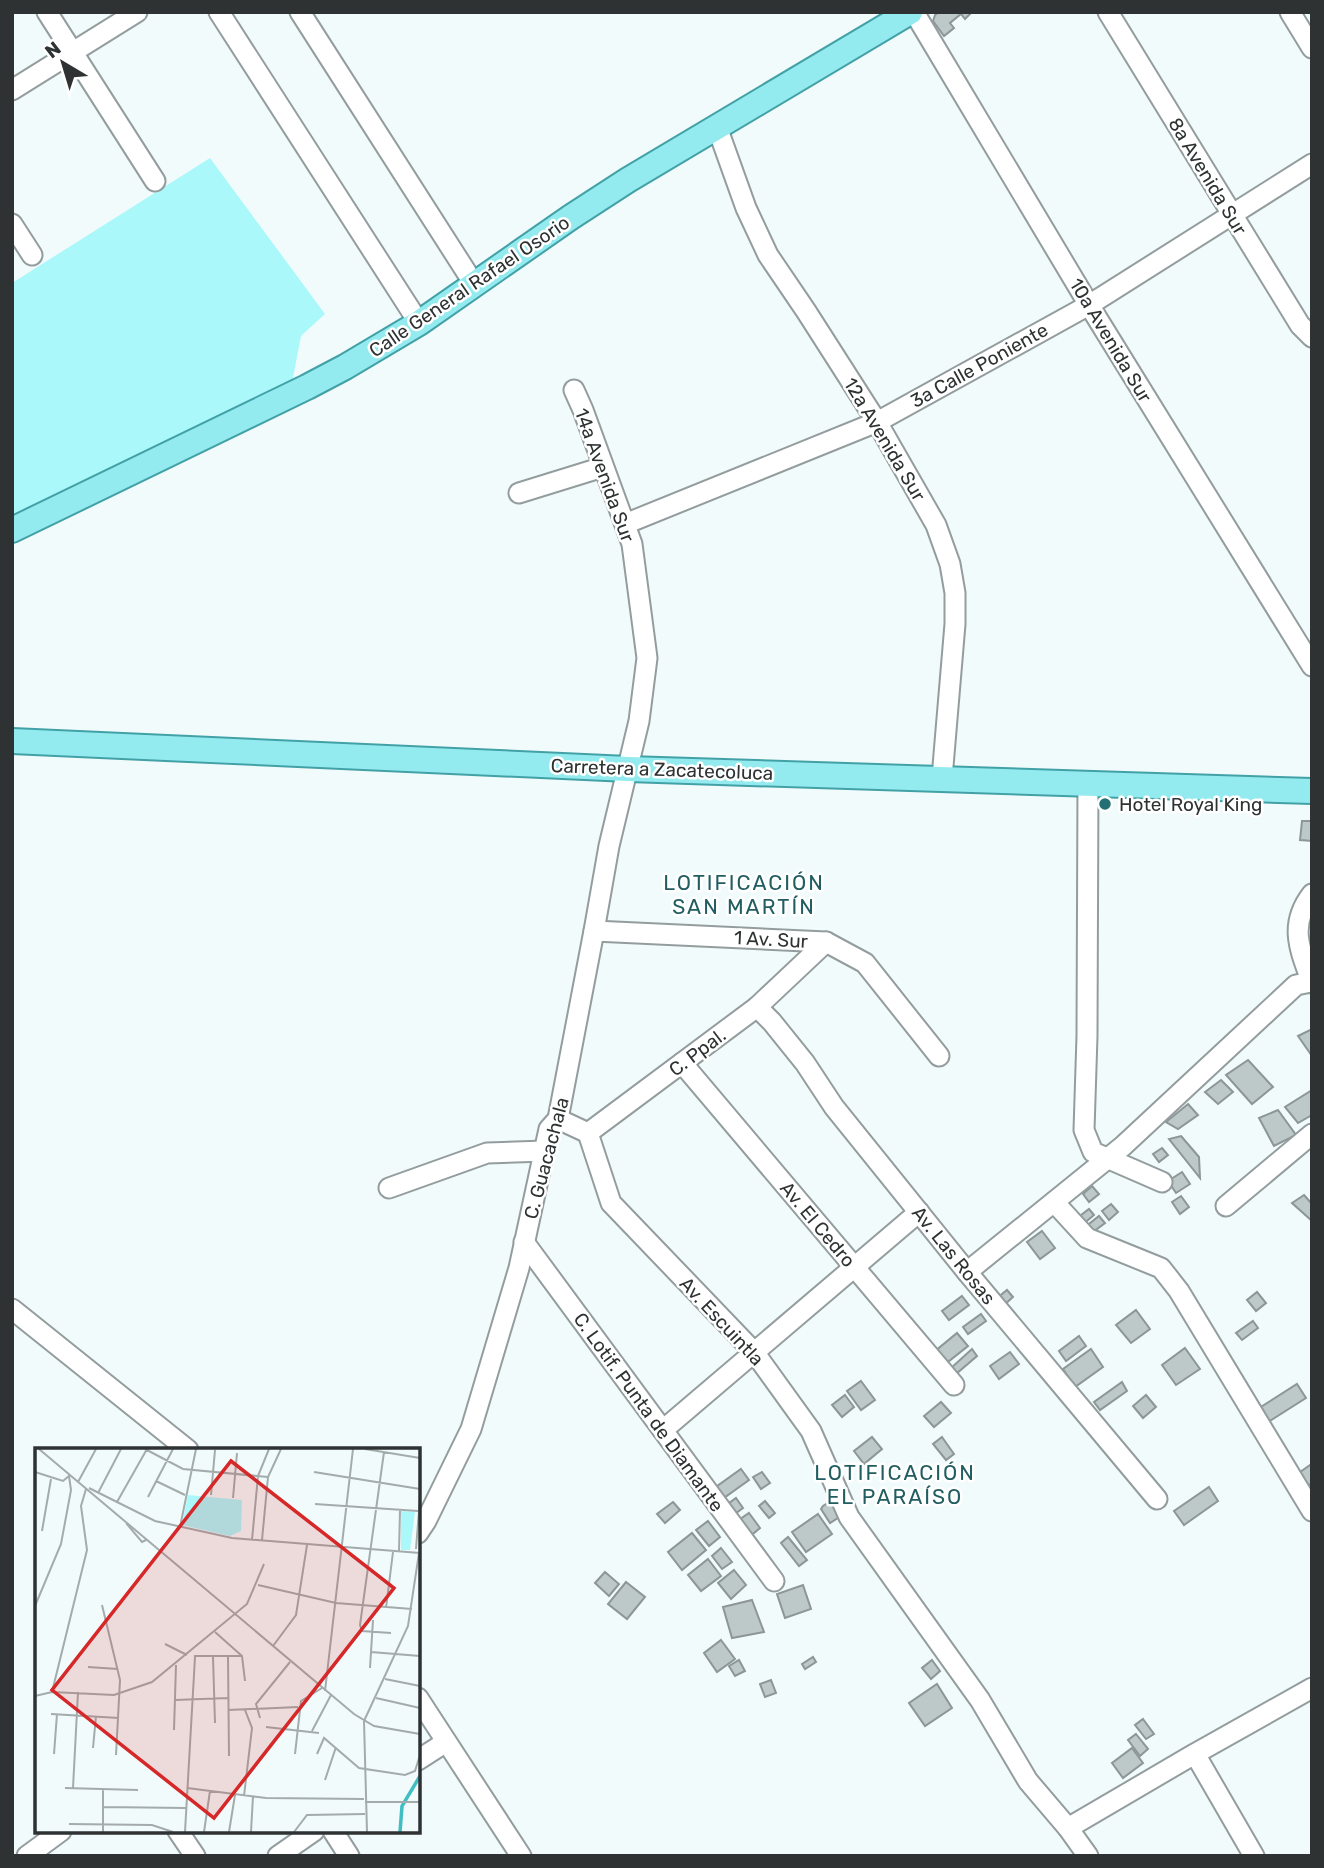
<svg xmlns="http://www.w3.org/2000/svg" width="1324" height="1868" font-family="Rubik,sans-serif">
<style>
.green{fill:#abf8fb}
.building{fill:#bdc8c8;stroke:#8d9697;stroke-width:2}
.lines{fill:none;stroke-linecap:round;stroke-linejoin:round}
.minor-casing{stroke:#949d9e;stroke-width:23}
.major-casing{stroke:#42a1a6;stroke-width:28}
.minor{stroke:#fff;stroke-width:19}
.major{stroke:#94ebef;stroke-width:24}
.poi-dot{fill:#246f73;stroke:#fff;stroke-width:2.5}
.labels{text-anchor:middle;stroke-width:5;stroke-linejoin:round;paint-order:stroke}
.street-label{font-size:19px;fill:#2e3232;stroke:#fff}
.poi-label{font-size:19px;fill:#2e3232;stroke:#fff;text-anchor:start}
.neighbourhood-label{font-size:21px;letter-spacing:2px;fill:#225d60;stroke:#fff}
.inset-river{fill:none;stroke:#40bec4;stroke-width:3.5}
.inset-road{fill:none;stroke:#a3abab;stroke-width:2}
.view{fill:#d62828;fill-opacity:0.15;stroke:#d62828;stroke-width:3.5}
.inset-edge{fill:none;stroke:#2e3232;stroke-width:3.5}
</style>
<rect width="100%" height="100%" fill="#f1fbfc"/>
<polygon class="green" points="210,158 325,314 301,336 292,383 12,517 12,283"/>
<g class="building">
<polygon points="939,12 969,12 970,14 965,19 961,14 950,23 954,28 944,36 933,21 935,15"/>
<polygon points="1302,821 1312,821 1312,841 1300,840"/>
<polygon points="1312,1029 1312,1056 1298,1036"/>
<polygon points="1248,1060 1273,1087 1252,1104 1226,1075"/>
<polygon points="1221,1080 1233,1092 1218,1104 1205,1092"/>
<polygon points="1312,1090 1312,1115 1298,1123 1285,1107"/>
<polygon points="1188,1104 1198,1115 1178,1129 1166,1122"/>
<polygon points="1278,1110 1296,1135 1274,1146 1259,1118"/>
<polygon points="1181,1136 1199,1157 1200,1178 1169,1139"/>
<polygon points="1162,1148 1168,1155 1159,1162 1153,1154"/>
<polygon points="1182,1172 1190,1184 1176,1193 1168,1181"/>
<polygon points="1092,1186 1099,1194 1089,1202 1083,1194"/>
<polygon points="1304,1195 1312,1204 1312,1221 1292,1203"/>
<polygon points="1181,1196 1189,1207 1180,1214 1172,1202"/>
<polygon points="1111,1204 1118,1212 1109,1220 1102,1211"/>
<polygon points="1089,1209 1094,1215 1081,1226 1076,1219"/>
<polygon points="1099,1216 1105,1223 1089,1235 1084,1228"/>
<polygon points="1042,1231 1055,1248 1040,1259 1027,1242"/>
<polygon points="1007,1290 1013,1297 1002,1307 996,1299"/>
<polygon points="1257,1292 1266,1303 1256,1311 1247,1300"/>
<polygon points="962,1296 969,1305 949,1320 942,1311"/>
<polygon points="1136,1310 1150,1329 1131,1343 1116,1325"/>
<polygon points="981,1314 986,1321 968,1334 963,1327"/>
<polygon points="1253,1321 1258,1328 1242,1340 1236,1333"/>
<polygon points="957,1333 968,1346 944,1365 934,1352"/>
<polygon points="1079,1336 1086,1346 1066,1361 1059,1351"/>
<polygon points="1185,1348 1200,1369 1176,1385 1162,1365"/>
<polygon points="972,1349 977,1356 956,1374 951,1368"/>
<polygon points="1091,1349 1103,1367 1075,1387 1063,1369"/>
<polygon points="1010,1352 1019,1364 999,1379 990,1366"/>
<polygon points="861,1381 875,1400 861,1410 847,1391"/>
<polygon points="1122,1382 1127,1391 1100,1410 1094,1402"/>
<polygon points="1297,1384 1306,1398 1265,1424 1256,1410"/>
<polygon points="845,1395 854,1407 842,1417 832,1405"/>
<polygon points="1146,1395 1156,1407 1143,1418 1133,1406"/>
<polygon points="941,1402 951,1413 934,1427 924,1416"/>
<polygon points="872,1437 882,1449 864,1464 854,1451"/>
<polygon points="942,1437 954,1454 946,1460 933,1444"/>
<polygon points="1310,1465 1312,1467 1312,1483 1306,1487 1296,1475"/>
<polygon points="741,1469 749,1480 721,1500 713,1489"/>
<polygon points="762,1472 770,1483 761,1489 753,1477"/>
<polygon points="1209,1487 1218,1501 1184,1525 1174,1511"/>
<polygon points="736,1498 743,1508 732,1516 725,1506"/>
<polygon points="765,1501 775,1513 769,1518 759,1506"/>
<polygon points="831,1501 841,1516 830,1523 821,1509 823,1506"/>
<polygon points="673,1502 680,1510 665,1523 657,1514"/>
<polygon points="749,1513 760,1528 748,1538 736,1522"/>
<polygon points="818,1514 832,1534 806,1552 792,1532"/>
<polygon points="708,1521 720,1537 709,1546 696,1530"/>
<polygon points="692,1533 706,1550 682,1570 668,1552"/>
<polygon points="788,1537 807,1560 799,1566 781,1543"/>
<polygon points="721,1548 732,1562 722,1569 712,1556"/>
<polygon points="708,1559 721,1576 701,1591 688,1575"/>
<polygon points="734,1570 746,1585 731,1599 718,1583"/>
<polygon points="605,1572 619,1584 609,1596 595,1583"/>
<polygon points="626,1582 645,1597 627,1619 608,1604"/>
<polygon points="803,1585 811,1609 785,1618 777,1594"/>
<polygon points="752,1600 764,1632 732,1638 723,1607"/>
<polygon points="721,1640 735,1659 717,1672 704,1653"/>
<polygon points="813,1657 816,1662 805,1669 802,1664"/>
<polygon points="739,1660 745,1671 735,1676 729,1666"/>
<polygon points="932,1660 940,1671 931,1679 922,1668"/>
<polygon points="771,1680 776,1693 765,1697 760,1684"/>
<polygon points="937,1684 952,1708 925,1726 909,1703"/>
<polygon points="1143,1719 1154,1734 1146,1739 1135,1725"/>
<polygon points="1136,1734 1148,1749 1140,1756 1128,1740"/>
<polygon points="1132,1748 1143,1763 1123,1778 1112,1763"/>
</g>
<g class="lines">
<defs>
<g id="minor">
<polyline points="47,12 155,181"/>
<polyline points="219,12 419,323"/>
<polyline points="300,12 474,284"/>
<polyline points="914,12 1089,305 1312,666"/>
<polyline points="1108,12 1300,325 1312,337"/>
<polyline points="1290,12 1312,48"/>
<polyline points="12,90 137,12"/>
<polyline points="717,127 746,208 768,255 806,311 877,422 936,525 950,564 955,593 955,624 942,778"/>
<polyline points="12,224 32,255"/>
<polyline points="519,493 603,467"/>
<polyline points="625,524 877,422 1089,305 1312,164"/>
<polyline points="1088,783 1087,1036 1084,1130 1093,1152 1162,1182"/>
<path d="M 1312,894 C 1288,925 1300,950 1312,983"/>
<polyline points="594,931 826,942 865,963 939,1056"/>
<polyline points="757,1007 772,1022 805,1063 834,1107 967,1272 1157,1499"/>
<polyline points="682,1063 954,1385"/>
<polyline points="558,1119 588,1133 757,1007 826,942"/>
<polyline points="588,1133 611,1203 754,1352 811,1431 849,1517 980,1700 1028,1781 1068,1828 1088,1856"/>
<polyline points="389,1188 487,1153 545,1151"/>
<polyline points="1054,1202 1087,1238 1161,1268 1179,1291 1312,1511"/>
<polyline points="1226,1206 1312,1134"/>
<polyline points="524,1242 774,1581"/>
<polyline points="967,1272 1123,1146 1296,985 1311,982"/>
<polyline points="12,1309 188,1450"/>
<polyline points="663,1430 919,1212"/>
<polyline points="418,1533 426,1521 471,1429 519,1268 549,1129 558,1119 594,931 609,846 639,721 647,658 632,544 583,410 574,390"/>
<polyline points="418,1698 521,1856"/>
<polyline points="1195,1754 1254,1856"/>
<polyline points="418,1760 446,1742"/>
<polyline points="1068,1828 1191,1756 1312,1688"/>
<polyline points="178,1831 195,1856"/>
<polyline points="333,1831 349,1856"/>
<polyline points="27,1856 61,1831"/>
<polyline points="278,1856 314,1831"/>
</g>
<g id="major">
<polyline points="12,530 307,387 345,367 419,323 571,217 628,180 910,12"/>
<polyline points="12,741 628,769 1312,791"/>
</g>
</defs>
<use href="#minor" class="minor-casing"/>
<use href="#major" class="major-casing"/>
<use href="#minor" class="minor"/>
<use href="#major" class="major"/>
</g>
<circle class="poi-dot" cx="1105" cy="804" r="7"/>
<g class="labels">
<g class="street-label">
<text transform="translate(1208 176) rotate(59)" y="7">8a Avenida Sur</text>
<text transform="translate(469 286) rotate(-34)" y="7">Calle General Rafael Osorio</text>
<text transform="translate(1111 340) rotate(59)" y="7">10a Avenida Sur</text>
<text transform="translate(979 365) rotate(-29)" y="7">3a Calle Poniente</text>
<text transform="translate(885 439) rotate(59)" y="7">12a Avenida Sur</text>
<text transform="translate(605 475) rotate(70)" y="7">14a Avenida Sur</text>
<text transform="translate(662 769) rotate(2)" y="7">Carretera a Zacatecoluca</text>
<text transform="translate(771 939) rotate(3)" y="7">1 Av. Sur</text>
<text transform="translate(697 1052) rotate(-37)" y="7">C. Ppal.</text>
<text transform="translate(546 1158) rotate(-75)" y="7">C. Guacachala</text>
<text transform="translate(818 1224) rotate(50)" y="7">Av. El Cedro</text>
<text transform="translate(954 1255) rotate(51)" y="7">Av. Las Rosas</text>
<text transform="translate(722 1321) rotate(47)" y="7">Av. Escuintla</text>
<text transform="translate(649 1412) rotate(54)" y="7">C. Lotif. Punta de Diamante</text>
</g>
<g class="poi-label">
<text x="1119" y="811">Hotel Royal King</text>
</g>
<g class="neighbourhood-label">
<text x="744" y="890">LOTIFICACIÓN<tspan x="744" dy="24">SAN MARTÍN</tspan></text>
<text x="895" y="1480">LOTIFICACIÓN<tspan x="895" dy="24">EL PARAÍSO</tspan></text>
</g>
</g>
<g transform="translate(35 1448)">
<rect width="385" height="385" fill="#f1fbfc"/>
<path d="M 153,47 L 207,52 L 206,83 L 195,88 L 147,77 ZM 366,63 L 380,64 L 375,102 L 366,102 Z" fill="#abf8fb"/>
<path class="inset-river" d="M 365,384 L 367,358 L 385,328"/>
<path class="inset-road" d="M 4,1 L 319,266 L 339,278 L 385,286M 110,1 L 148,21 L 233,29M 330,1 L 385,10M 349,4 L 325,177 L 327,183 L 356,185M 0,24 L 28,33 L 34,28 L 36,42 L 26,96 L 0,158M 279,24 L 385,41M 121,33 L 150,47M 43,34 L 61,1M 54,40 L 120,73 L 197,90 L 385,105M 63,45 L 86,1M 176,47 L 180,2M 113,49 L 138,1M 198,50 L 202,5M 82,54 L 112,1M 280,56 L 383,63M 91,75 L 107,94 L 111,92M 145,79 L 161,1M 7,83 L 16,31M 217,92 L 223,28 L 234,1M 227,92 L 233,29 L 246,1M 381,101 L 385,50M 364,103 L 365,62M 223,137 L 301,155 L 377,161M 67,157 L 85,232 L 81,307M 351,160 L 358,104M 180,184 L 207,208 L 210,233M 130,196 L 152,207M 238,198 L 261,167 L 272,97M 336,204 L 385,208M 159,208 L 206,208M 178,209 L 180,275M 193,209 L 194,308M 53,219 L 83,221M 335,220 L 338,172M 350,231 L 385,238M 290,243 L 318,1M 17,244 L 52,102 L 46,58 L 51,41M 0,248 L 17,244 L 79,247 L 117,234 L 212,156 L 229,116M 341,250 L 385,260M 140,252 L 193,250M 193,262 L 263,259M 16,266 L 84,270M 225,270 L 221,256 L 255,214M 329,273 L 373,178 L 384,105M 329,273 L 332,384M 231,279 L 284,285M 139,282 L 141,217M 277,283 L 296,247M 58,300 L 61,268M 19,306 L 22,266M 260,306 L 266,253 L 287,240M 282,306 L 289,290 L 324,320 L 370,327 L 380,323 L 385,307M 290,332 L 301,299M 30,340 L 103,342M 38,340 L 43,244M 152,340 L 231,350 L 329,351M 209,348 L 217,280 L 210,262M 330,354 L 385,354M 68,359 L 151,360M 34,376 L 117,377 L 138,384M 68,384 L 68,341M 150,384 L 160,209M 169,384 L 175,343M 194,384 L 200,347M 216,384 L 218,348M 259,384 L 272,367 L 330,366"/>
<path class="view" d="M 196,13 L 359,140 L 179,370 L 17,242 Z"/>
<rect width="385" height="385" class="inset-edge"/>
</g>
<rect width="1324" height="1868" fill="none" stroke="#2e3232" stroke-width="28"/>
<g transform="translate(63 63) rotate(322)" stroke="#ffffff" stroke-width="5" paint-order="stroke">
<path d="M0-5L12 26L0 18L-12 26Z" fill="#2e3232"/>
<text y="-10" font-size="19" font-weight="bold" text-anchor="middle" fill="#2e3232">N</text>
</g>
</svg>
